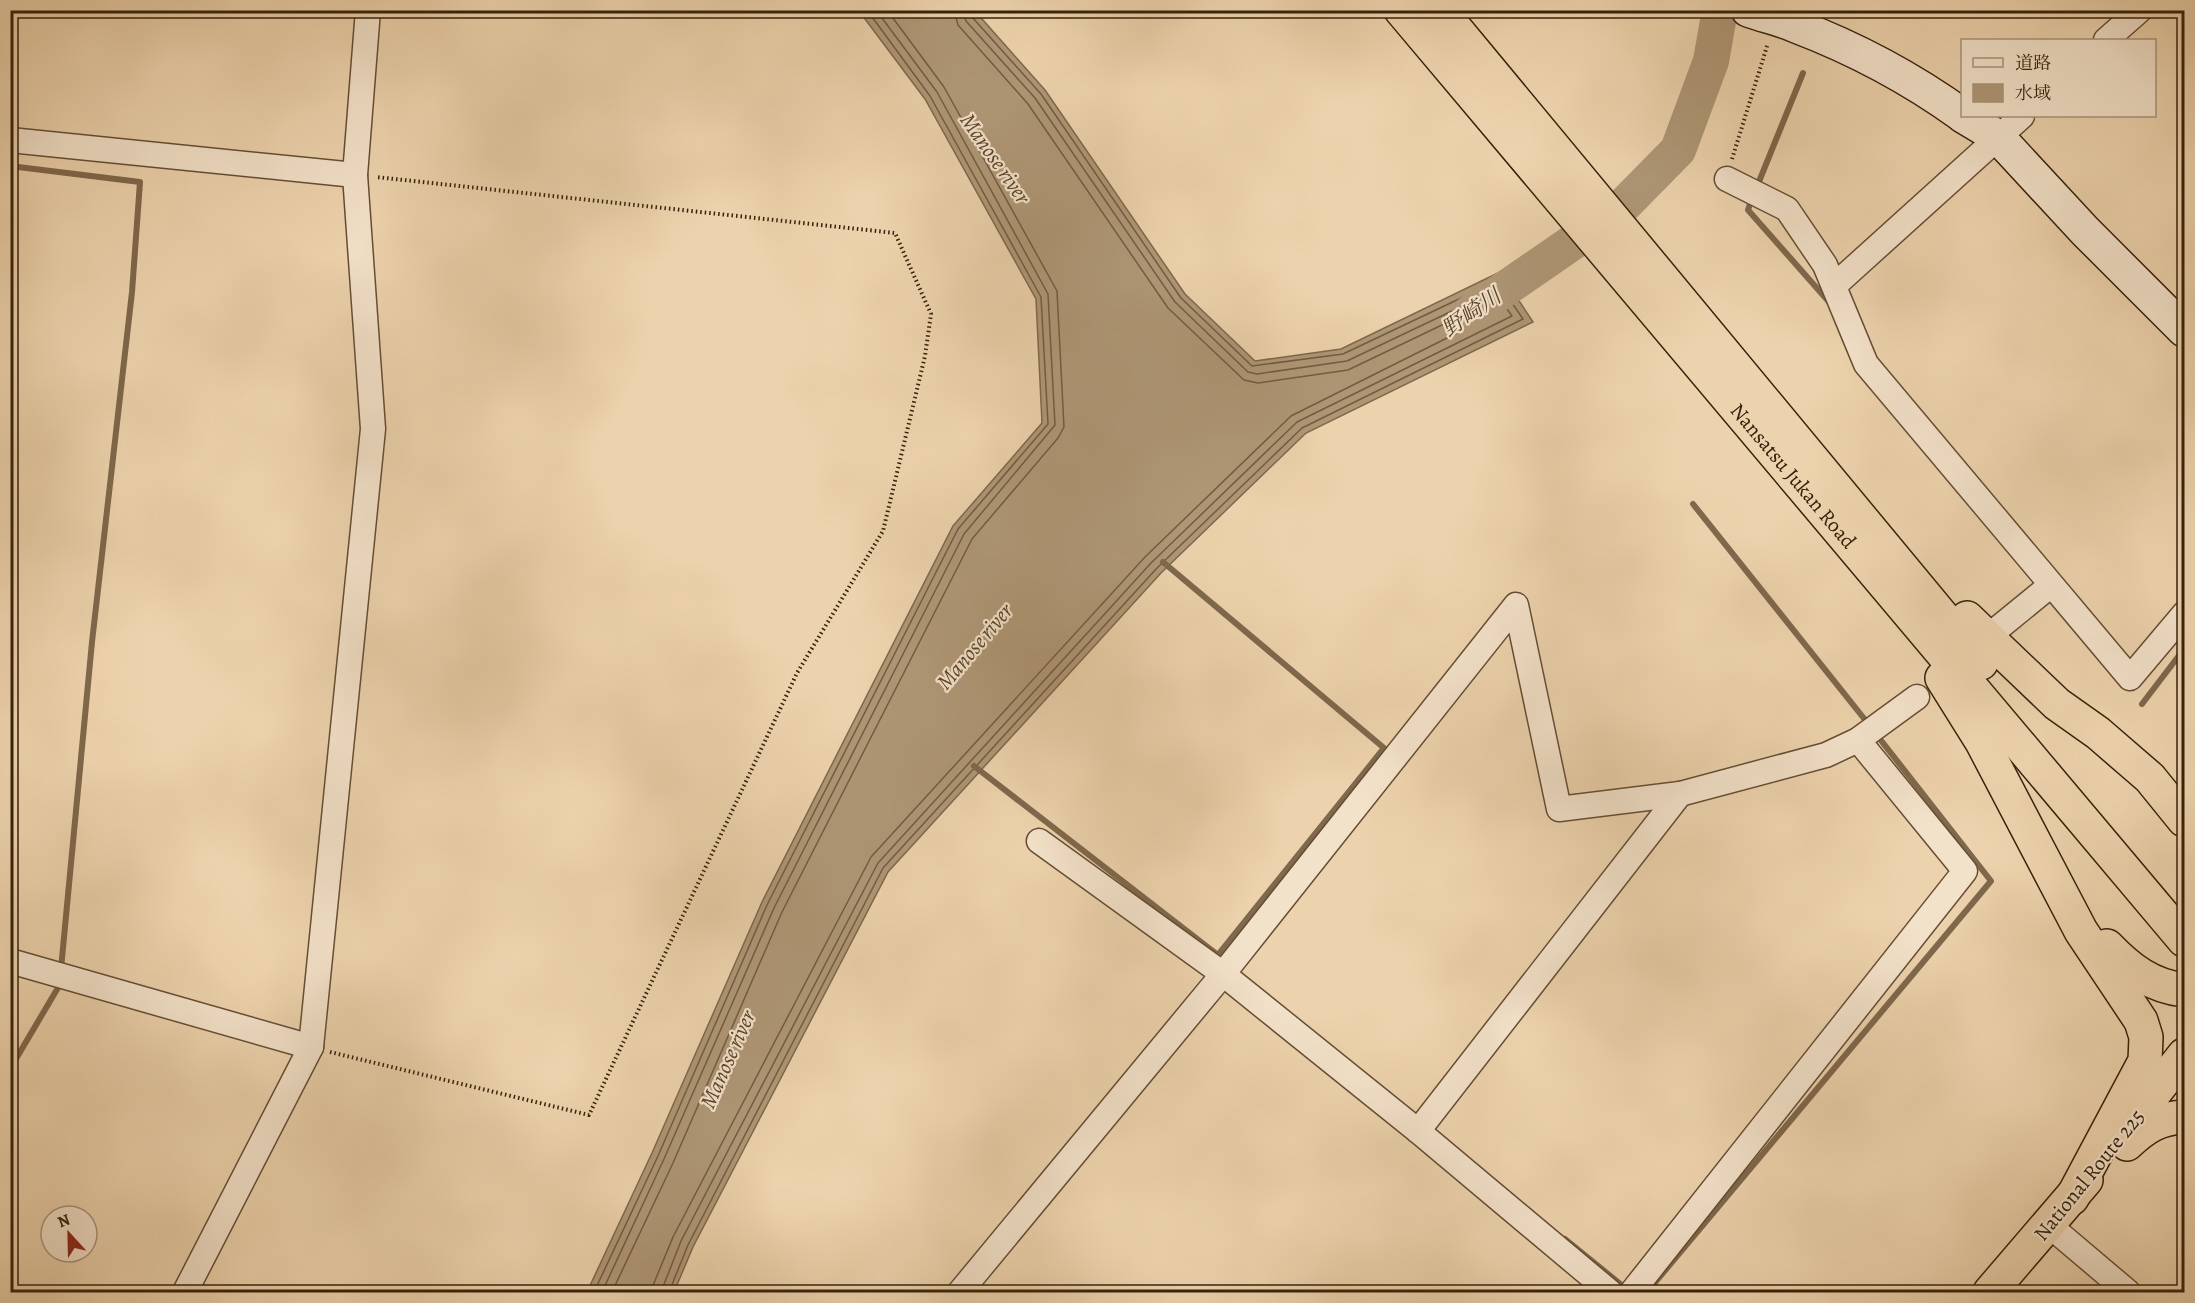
<svg xmlns="http://www.w3.org/2000/svg" width="2195" height="1303" font-family="Alegreya,'Noto Serif JP',serif">
<style>
.water{fill:#af9776;stroke:#7f684c;stroke-width:1.5}
.lines{fill:none;stroke-linecap:round;stroke-linejoin:round}
.shore{stroke:#725c41;stroke-width:1.5}
.stream{stroke:#7f684c;stroke-width:6}
.river{stroke:#af9776;stroke-width:36}
.street-casing{stroke:#644e34;stroke-width:27}
.secondary-casing{stroke:#36220c;stroke-width:36}
.highway-casing{stroke:#36220c;stroke-width:36}
.path{stroke:#36220c;stroke-width:4;stroke-dasharray:1.5 3;stroke-linecap:butt}
.street{stroke:#f3e2ca;stroke-width:24}
.secondary{stroke:#f3e2ca;stroke-width:33}
.highway{stroke:#edd3ad;stroke-width:33}
.labels{text-anchor:middle;stroke-width:4.5;stroke-linejoin:round;paint-order:stroke}
.street-label{font-size:21px;fill:#36220c;stroke:#f3e2ca}
.water-label{font-size:22px;font-style:italic;fill:#5a452c;stroke:#f3e2ca}
</style>
<rect width="100%" height="100%" fill="#edd3ad"/>
<filter id="stains"><feTurbulence type="fractalNoise" baseFrequency=".00333" numOctaves="4"/><feColorMatrix values="0 0 0 0 .2 0 0 0 0 .09 0 0 0 0 .02 0 0 0 .5 -.17"/></filter>
<radialGradient id="worn" r=".72"><stop offset=".6" stop-color="#630" stop-opacity="0"/><stop offset="1" stop-color="#630" stop-opacity=".3"/></radialGradient>
<polygon class="water" points="859,11 975,11 1045,90 1185,294 1255,361 1341,349 1500,272 1533,322 1306,433 1161,573 888,872 693,1247 674,1292 587,1292 652,1153 762,902 953,526 1042,423 1036,299 925,99"/>
<g class="lines">
<g class="shore">
<polyline points="594,1292 658,1156 767,905 958,529 1048,424 1041,297 930,96 867,10"/>
<polyline points="602,1292 664,1159 774,908 964,534 1055,425 1048,294 937,92 876,10"/>
<polyline points="612,1292 673,1163 782,912 972,539 1058,438 1064,427 1057,291 944,87 887,10"/>
<polyline points="652,1292 654,1283 673,1237 871,857 1145,557 1291,416 1499,312 1490,302 1348,370 1258,383 1244,380 1168,308 1028,104 958,25 954,10"/>
<polyline points="661,1292 681,1241 878,863 1151,563 1297,422 1512,316 1494,291 1347,361 1257,374 1248,372 1175,302 1035,98 966,21 963,10"/>
<polyline points="669,1292 688,1245 883,868 1157,568 1302,428 1523,319 1497,281 1343,354 1252,366 1181,298 1041,94 972,17 971,10"/>
</g>
<g class="stream">
<polyline points="10,166 140,182 132,292 92,642 61,969"/>
<polyline points="1756,189 1803,73"/>
<polyline points="1752,198 1748,210 1830,303"/>
<polyline points="1693,504 1870,726"/>
<polyline points="1163,562 1384,748 1218,955 1224,960"/>
<polyline points="2142,704 2184,649"/>
<polyline points="974,766 1218,955"/>
<polyline points="10,1069 59,986"/>
<polyline points="1565,1239 1624,1287"/>
<polyline points="1647,1292 1991,881 1876,734"/>
</g>
<polyline class="river" points="1470,313 1618,211 1678,150 1711,61 1720,10"/>
<defs>
<g id="street">
<polyline points="2106,40 2140,10"/>
<polyline points="10,140 355,175"/>
<polyline points="1727,179 1787,209 1825,265 1866,364 2130,678 2184,614"/>
<polyline points="1835,285 2022,116"/>
<polyline points="1991,634 2051,585"/>
<polyline points="1039,841 1223,974 1418,1131 1610,1292"/>
<polyline points="10,961 311,1047"/>
<polyline points="1418,1131 1680,794"/>
<polyline points="2050,1226 2128,1292"/>
<polyline points="185,1292 311,1047 373,429 355,175 368,10"/>
<polyline points="960,1292 1223,974 1516,605 1559,809 1680,794 1826,755 1858,740 1917,697"/>
<polyline points="1632,1292 1965,871 1858,740"/>
</g>
<g id="secondary">
<path d="M 1748,10 C 1764,16 1781,19 1796,26 C 1854,48 1912,79 1962,115"/>
<polyline points="1963,116 1998,137 2085,231 2184,330"/>
</g>
<g id="highway">
<path id="s1" d="M 1401,10 L 2184,940"/>
<polyline points="1440,10 1981,663"/>
<polyline points="1967,618 2057,704 2098,733 2150,778 2184,820"/>
<polyline points="1942,678 1982,742 2081,931 2141,1021 2146,1037 2145,1061 2072,1198"/>
<path d="M 2107,946 C 2129,969 2151,986 2184,990"/>
<polyline points="2124,1132 2184,1055"/>
<path d="M 2127,1144 C 2145,1127 2159,1118 2184,1117"/>
<polyline points="1990,1292 2086,1180"/>
</g>
</defs>
<use href="#street" class="street-casing"/>
<use href="#secondary" class="secondary-casing"/>
<use href="#highway" class="highway-casing"/>
<g class="path">
<polyline points="1732,159 1768,43"/>
<polyline points="330,1052 589,1115 797,673 883,531 925,356 931,314 895,233 376,177"/>
</g>
<use href="#street" class="street"/>
<use href="#secondary" class="secondary"/>
<use href="#highway" class="highway"/>
</g>
<g class="labels">
<g class="street-label">
<text dy="7" stroke="none"><textPath href="#s1" startOffset="609">Nansatsu Jukan Road</textPath></text>
<text transform="translate(2089 1175) rotate(-51)" y="7">National Route 225</text>
</g>
<g class="water-label">
<text transform="translate(996 158) rotate(55)" y="8">Manose river</text>
<text transform="translate(1471 312) rotate(-35)" y="8">野崎川</text>
<text transform="translate(974 646) rotate(-50)" y="8">Manose river</text>
<text transform="translate(727 1059) rotate(-66)" y="8">Manose river</text>
</g>
</g>
<rect width="2195" height="1303" fill="none" stroke="#edd3ad" stroke-width="36"/>
<rect x="12" y="12" width="2171" height="1279" fill="none" stroke="#36220c" stroke-width="3"/>
<rect x="18" y="18" width="2159" height="1267" fill="none" stroke="#36220c" stroke-width="1.5"/>
<rect x="1961" y="39" width="195" height="78" fill="#f3e2ca" stroke="#a7957e" stroke-width="1.5"/>
<rect x="1973" y="58" width="30" height="9" fill="#f3e2ca" stroke="#a7957e" stroke-width="1.5"/>
<text x="2015" y="69" font-size="18" fill="#36220c">道路</text>
<rect x="1973" y="84" width="30" height="18" fill="#af9776" stroke="#a7957e" stroke-width="1.5"/>
<text x="2015" y="99" font-size="18" fill="#36220c">水域</text>
<g transform="translate(69 1234) rotate(338)"><circle r="28" fill="#f3e2ca" stroke="#a7957e" stroke-width="1.5"/>
<path d="M0-4.5L10 22L0 15L-10 22Z" fill="#8f2418"/>
<text y="-9" font-size="16" font-weight="bold" text-anchor="middle" fill="#36220c">N</text>
</g>
<rect width="100%" height="100%" filter="url(#stains)"/>
<rect width="100%" height="100%" fill="url(#worn)"/>
</svg>
